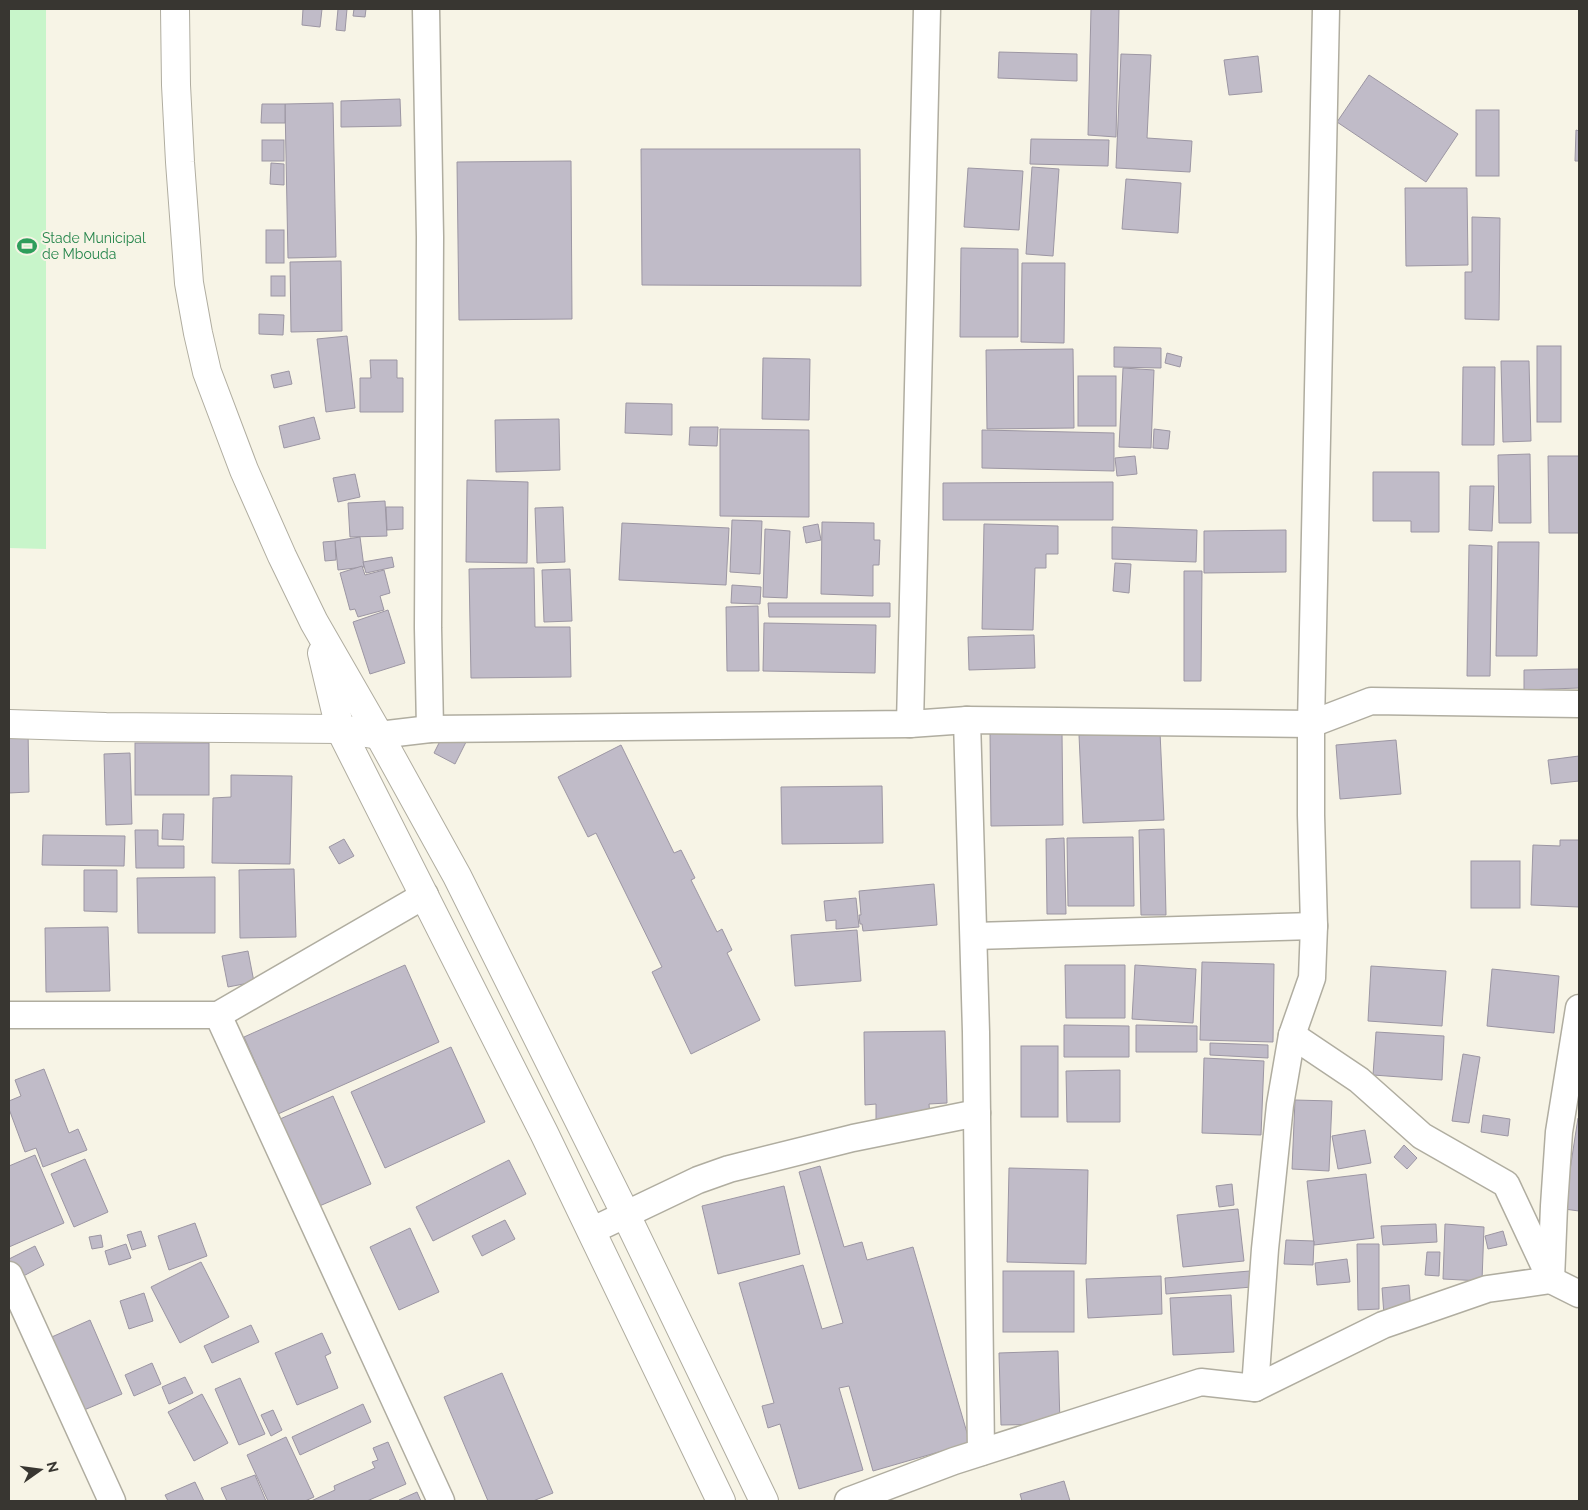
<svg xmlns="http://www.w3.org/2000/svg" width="1588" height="1510" font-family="Raleway,sans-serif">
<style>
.green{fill:#c8f5ca}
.building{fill:#c0bbc8;stroke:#9c96a3}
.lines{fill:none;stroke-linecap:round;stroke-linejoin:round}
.street-casing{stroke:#b0ada0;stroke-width:29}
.secondary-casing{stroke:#b0ada0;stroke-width:30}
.primary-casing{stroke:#b0ada0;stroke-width:30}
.street{stroke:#fff;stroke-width:26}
.secondary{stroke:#fff;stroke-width:28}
.primary{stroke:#fff;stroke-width:28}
.labels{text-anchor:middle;stroke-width:4;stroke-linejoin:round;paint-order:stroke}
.leisure-label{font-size:14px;fill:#27864d;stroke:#f7f4e6;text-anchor:start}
</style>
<rect width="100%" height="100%" fill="#f7f4e6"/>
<polygon class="green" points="9,9 46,9 46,549 9,548"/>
<g class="building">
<polygon points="303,9 322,9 320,27 302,25"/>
<polygon points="338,9 347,9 345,31 336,30"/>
<polygon points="354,9 366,9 365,17 353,16"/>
<polygon points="1091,9 1119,9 1116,137 1088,135"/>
<polygon points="999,52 1077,54 1077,81 998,78"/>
<polygon points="1121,54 1151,55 1147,138 1192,141 1190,172 1116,168"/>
<polygon points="1258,56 1262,92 1229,95 1224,60"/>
<polygon points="1369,75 1458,134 1426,182 1337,122"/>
<polygon points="400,99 401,126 341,127 341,101"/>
<polygon points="333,103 336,257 288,258 285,104"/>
<polygon points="262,104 285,104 285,123 261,123"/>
<rect x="1476" y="110" width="23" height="66"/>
<polygon points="1576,130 1579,131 1579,161 1575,161"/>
<polygon points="1031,139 1109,140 1108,166 1030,164"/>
<rect x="262" y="140" width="22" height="21"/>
<polygon points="641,149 860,149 861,286 642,285"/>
<polygon points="571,161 572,319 459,320 457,162"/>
<polygon points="271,163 284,164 284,185 270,184"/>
<polygon points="1032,167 1059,169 1053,256 1026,254"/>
<polygon points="968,168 1023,171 1019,230 964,227"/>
<polygon points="1126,179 1181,183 1178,233 1122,229"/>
<polygon points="1405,188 1467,188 1468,265 1406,266"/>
<polygon points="1472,217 1500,218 1499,320 1465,319 1465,272 1472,272"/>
<rect x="266" y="230" width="18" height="33"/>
<polygon points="961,248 1018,249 1018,337 960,337"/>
<polygon points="341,261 342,331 291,332 290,262"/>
<polygon points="1022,263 1065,263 1064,343 1021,342"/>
<rect x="271" y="276" width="14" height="20"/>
<polygon points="259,314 284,315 283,335 259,334"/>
<polygon points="347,336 355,408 326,412 317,339"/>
<rect x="1537" y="346" width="24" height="76"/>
<polygon points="1114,347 1161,348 1161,368 1114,367"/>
<polygon points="1073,349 1074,428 987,429 986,350"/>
<polygon points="1167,353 1182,357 1180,367 1165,363"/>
<polygon points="763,358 810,359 809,420 762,419"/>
<polygon points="370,360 397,360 397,378 403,378 403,412 360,412 360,378 371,378"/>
<polygon points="1501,361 1529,361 1531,441 1503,442"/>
<polygon points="1463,367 1495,367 1494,445 1462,445"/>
<polygon points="1123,368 1154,370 1151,448 1119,447"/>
<polygon points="289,371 292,384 274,388 271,375"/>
<rect x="1078" y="376" width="38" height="50"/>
<polygon points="626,403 672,404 672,435 625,433"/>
<polygon points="314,417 320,439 284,448 279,426"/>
<polygon points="559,419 560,470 496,472 495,420"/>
<polygon points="690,427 718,427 717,446 689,445"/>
<polygon points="720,429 809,430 809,517 720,516"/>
<polygon points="1154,429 1170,431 1168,449 1153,448"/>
<polygon points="982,430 1114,433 1114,471 982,468"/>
<polygon points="1530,454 1531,523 1499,523 1498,455"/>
<polygon points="1135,456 1137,474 1117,476 1115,458"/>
<polygon points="1548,456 1579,456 1579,533 1549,533"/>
<polygon points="1373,472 1439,472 1439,532 1411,532 1411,521 1373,521"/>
<polygon points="355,474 360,497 338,502 333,478"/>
<polygon points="467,480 528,482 527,563 466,562"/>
<polygon points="1113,482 1113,520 943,520 943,483"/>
<polygon points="1470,486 1494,486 1492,531 1469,530"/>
<polygon points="385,501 387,536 350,537 348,503"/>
<polygon points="386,507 403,507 403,529 387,530"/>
<polygon points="563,507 565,562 537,563 535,508"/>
<polygon points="732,520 762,521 760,574 730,572"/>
<polygon points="822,522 874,523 874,540 880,540 879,565 873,565 873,596 821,594"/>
<polygon points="622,523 729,528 726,585 619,580"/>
<polygon points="818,524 821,540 806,543 803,527"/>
<polygon points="984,524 1058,526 1058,554 1046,554 1046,568 1035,568 1033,630 982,629"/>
<polygon points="1112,527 1197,530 1196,562 1112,559"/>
<polygon points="765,529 790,531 787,598 763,597"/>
<polygon points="1286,530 1286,572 1204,573 1204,531"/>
<polygon points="360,537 364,567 338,570 335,541"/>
<polygon points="335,541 336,560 325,561 323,542"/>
<polygon points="1498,542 1539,542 1537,656 1496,656"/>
<polygon points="1469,545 1492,546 1490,676 1467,676"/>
<polygon points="392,557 394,567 366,573 363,562"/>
<polygon points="1115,563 1131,564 1129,593 1113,591"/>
<polygon points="362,566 365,575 384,570 390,593 380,596 384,610 358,617 355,609 350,610 340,573"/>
<polygon points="534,568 535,627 570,627 571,677 471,678 469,569"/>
<polygon points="570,569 572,621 544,622 542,570"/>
<polygon points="1184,571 1202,571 1201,681 1184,681"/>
<polygon points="732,585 761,587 760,604 731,603"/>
<polygon points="768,603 890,603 890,617 769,617"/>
<polygon points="758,606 759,671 727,671 726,607"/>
<polygon points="388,610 405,663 370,674 353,622"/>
<polygon points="764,623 876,625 875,673 763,671"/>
<polygon points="1034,635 1035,668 969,670 968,637"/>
<polygon points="1579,669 1579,688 1524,690 1524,670"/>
<polygon points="9,729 28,729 29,792 9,793"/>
<polygon points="446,729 467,740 455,764 434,753"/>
<polygon points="990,732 1062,732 1063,825 991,826"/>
<polygon points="1160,732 1164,820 1083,823 1079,735"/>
<polygon points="1396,740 1401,794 1340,799 1336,745"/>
<rect x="135" y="743" width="74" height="52"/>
<polygon points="621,745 674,853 681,850 695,878 691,880 717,932 722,929 732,950 727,953 760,1020 691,1054 652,972 662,967 596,833 588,837 558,777"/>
<polygon points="130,753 132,824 106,825 104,754"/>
<polygon points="1579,756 1579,781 1551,784 1548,760"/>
<polygon points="231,775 292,776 290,864 212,863 213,798 231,797"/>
<polygon points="882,786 883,843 782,844 781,787"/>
<polygon points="163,814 184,814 183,840 162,839"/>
<polygon points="1164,829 1166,915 1141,915 1139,830"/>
<polygon points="135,830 158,830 158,846 184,846 184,868 136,868"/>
<polygon points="43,835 125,836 124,866 42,865"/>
<polygon points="1133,837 1134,906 1068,906 1067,838"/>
<polygon points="1064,838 1066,914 1047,914 1046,839"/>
<polygon points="344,839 354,856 339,864 329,847"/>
<polygon points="1560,840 1579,840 1579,907 1531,905 1533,845 1560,846"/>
<rect x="1471" y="861" width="49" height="47"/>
<polygon points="294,869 296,937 240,938 239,870"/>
<polygon points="84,870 117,870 117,912 84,911"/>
<polygon points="215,877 215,933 138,933 137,878"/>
<polygon points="934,884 937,925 863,931 862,924 860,924 859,915 861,915 859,891"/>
<polygon points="856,898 859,927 836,929 836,920 826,921 824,901"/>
<polygon points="108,927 110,991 46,992 45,928"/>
<polygon points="857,930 861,981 795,986 791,935"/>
<polygon points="248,951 254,982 228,987 222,956"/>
<polygon points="1202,962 1274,964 1273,1042 1200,1040"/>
<polygon points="405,965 439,1042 278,1114 244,1037"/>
<polygon points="1065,965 1125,965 1125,1018 1066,1018"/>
<polygon points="1135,965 1196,969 1193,1023 1132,1019"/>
<polygon points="1371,966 1446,971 1442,1026 1368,1021"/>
<polygon points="1492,969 1559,976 1554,1033 1487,1026"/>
<polygon points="1064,1025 1129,1026 1129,1057 1064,1057"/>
<polygon points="1136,1025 1197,1026 1197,1052 1136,1052"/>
<polygon points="945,1031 947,1103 929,1104 930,1117 876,1124 876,1104 865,1105 864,1032"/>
<polygon points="1376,1032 1444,1036 1442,1080 1373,1075"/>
<polygon points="1210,1043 1268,1045 1268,1058 1210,1055"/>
<rect x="1021" y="1046" width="37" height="71"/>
<polygon points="451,1047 485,1122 385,1168 351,1092"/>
<polygon points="1463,1054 1480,1057 1469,1123 1452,1121"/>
<polygon points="1204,1058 1264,1061 1261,1135 1202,1133"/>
<polygon points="44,1069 69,1133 78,1129 87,1150 43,1167 36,1148 25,1152 9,1109 9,1101 21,1096 15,1080"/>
<polygon points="1120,1070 1120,1122 1067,1122 1066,1071"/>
<polygon points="333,1096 371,1184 317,1207 280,1119"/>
<polygon points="1295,1100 1332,1101 1329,1171 1292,1169"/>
<polygon points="1483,1115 1510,1119 1508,1136 1481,1132"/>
<polygon points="1578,1118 1579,1118 1579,1211 1564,1209"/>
<polygon points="1365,1130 1371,1163 1338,1169 1332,1136"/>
<polygon points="1404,1145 1417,1158 1407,1169 1394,1157"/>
<polygon points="35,1155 64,1223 9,1247 9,1166"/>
<polygon points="85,1159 108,1212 74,1227 51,1174"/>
<polygon points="509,1160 526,1194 433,1241 416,1207"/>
<polygon points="820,1166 844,1247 862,1242 867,1260 913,1247 970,1443 873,1471 849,1386 839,1388 863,1470 799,1489 780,1424 768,1428 762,1406 774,1403 739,1283 803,1265 822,1329 843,1323 799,1172"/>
<polygon points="1009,1168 1088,1170 1086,1264 1007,1262"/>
<polygon points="1366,1174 1374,1238 1314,1245 1307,1181"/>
<polygon points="1232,1184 1234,1205 1219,1207 1216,1186"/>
<polygon points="784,1186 800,1254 718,1274 702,1206"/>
<polygon points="1238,1209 1244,1261 1183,1267 1177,1215"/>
<polygon points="505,1220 515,1239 482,1256 472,1236"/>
<polygon points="195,1223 207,1256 169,1270 158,1236"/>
<polygon points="1436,1224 1437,1242 1383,1245 1381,1226"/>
<polygon points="1445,1224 1484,1227 1482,1281 1443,1279"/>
<polygon points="410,1228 439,1292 399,1310 370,1247"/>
<polygon points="141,1231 146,1246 132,1250 127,1235"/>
<polygon points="1503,1231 1507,1245 1488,1249 1485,1236"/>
<polygon points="101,1235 103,1247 92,1249 89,1237"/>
<polygon points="1286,1240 1314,1241 1313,1265 1284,1264"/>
<polygon points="126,1244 131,1258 109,1265 105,1251"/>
<polygon points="1357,1244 1379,1244 1379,1309 1358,1310"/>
<polygon points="35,1246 44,1265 14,1281 9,1269 9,1259"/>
<polygon points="1427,1252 1440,1252 1439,1276 1425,1275"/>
<polygon points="1347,1259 1350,1282 1317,1285 1315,1263"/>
<polygon points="201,1262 229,1317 180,1343 151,1287"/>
<rect x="1003" y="1271" width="71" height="61"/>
<polygon points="1250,1271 1252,1287 1166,1294 1165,1278"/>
<polygon points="1161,1276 1162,1314 1088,1318 1086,1279"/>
<polygon points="1409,1285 1411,1312 1384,1315 1382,1288"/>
<polygon points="144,1293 153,1321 129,1329 120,1301"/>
<polygon points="1231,1295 1234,1352 1173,1355 1170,1298"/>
<polygon points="90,1320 122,1394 77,1413 45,1340"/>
<polygon points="251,1325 259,1342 212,1363 204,1346"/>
<polygon points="322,1333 331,1353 325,1356 338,1388 297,1405 275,1353"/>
<polygon points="1058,1351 1060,1424 1001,1425 999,1353"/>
<polygon points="152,1363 161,1384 134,1396 125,1375"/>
<polygon points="502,1373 553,1493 533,1501 488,1501 444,1397"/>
<polygon points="185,1377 193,1393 169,1404 162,1387"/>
<polygon points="240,1378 265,1434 239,1445 215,1389"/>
<polygon points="202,1394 228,1443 194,1461 168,1412"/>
<polygon points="363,1404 371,1422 300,1455 292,1437"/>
<polygon points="273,1410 282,1430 271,1436 261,1415"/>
<polygon points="286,1437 314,1497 305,1501 268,1501 247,1455"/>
<polygon points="388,1442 406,1484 367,1501 311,1501 335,1490 334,1486 375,1468 372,1462 378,1460 373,1448"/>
<polygon points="255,1475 266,1501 227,1501 221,1488"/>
<polygon points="1064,1481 1070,1501 1022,1501 1020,1494"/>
<polygon points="195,1482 204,1501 168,1501 165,1495"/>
<polygon points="417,1492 421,1501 400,1501 399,1500"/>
</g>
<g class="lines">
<defs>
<g id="street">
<polyline points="426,9 430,237 428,628 430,729"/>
<polyline points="967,720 976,1032 981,1452"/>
<polyline points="910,724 927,9"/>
<polyline points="379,735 430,729 910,724 967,720 1311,724 1371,701 1579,704"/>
<polyline points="974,936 1314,926"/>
<polyline points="9,1015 218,1015 425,895"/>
<polyline points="218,1015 441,1501"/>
<polyline points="1292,1035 1359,1080 1422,1136 1506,1184 1551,1280 1579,1294"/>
<polyline points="591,1231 698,1180 729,1169 853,1138 977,1113"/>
<polyline points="9,1275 112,1501"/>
<polyline points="1255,1388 1265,1249 1280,1105 1292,1035 1312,978 1314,926 1311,815 1311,724 1326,9"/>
<polyline points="848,1501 954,1461 1201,1382 1255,1388 1383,1325 1487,1289 1551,1280 1554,1206 1559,1132 1579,1008"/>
</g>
<polyline id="secondary" points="9,724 106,727 340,729 379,735"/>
<g id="primary">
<polyline points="175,9 176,85 180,162 189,283 198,333 207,372 244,470 282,556 314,622 379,735 457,876 626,1215 764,1501"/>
<polyline points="322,653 340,729 544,1133 721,1501"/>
</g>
</defs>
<use href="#street" class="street-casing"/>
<use href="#secondary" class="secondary-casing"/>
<use href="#primary" class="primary-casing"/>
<use href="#street" class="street"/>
<use href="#secondary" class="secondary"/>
<use href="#primary" class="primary"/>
</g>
<defs>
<symbol id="stadium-bare" viewBox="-9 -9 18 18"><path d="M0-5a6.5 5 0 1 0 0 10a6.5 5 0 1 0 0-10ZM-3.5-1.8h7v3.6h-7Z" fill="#2e9e5b" stroke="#f7f4e6" stroke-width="2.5" paint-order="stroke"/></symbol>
</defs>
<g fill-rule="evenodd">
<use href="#stadium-bare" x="13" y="232" width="28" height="28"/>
</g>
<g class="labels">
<g class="leisure-label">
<text x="42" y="243">Stade Municipal<tspan x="42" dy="16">de Mbouda</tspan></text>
</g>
</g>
<rect width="1588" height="1510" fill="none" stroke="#383631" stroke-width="20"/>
<g transform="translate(40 1470) rotate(76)" stroke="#f7f4e6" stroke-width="4" paint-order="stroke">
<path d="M0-4L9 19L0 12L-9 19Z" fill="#383631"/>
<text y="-8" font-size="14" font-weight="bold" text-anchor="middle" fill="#383631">N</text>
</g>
</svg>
